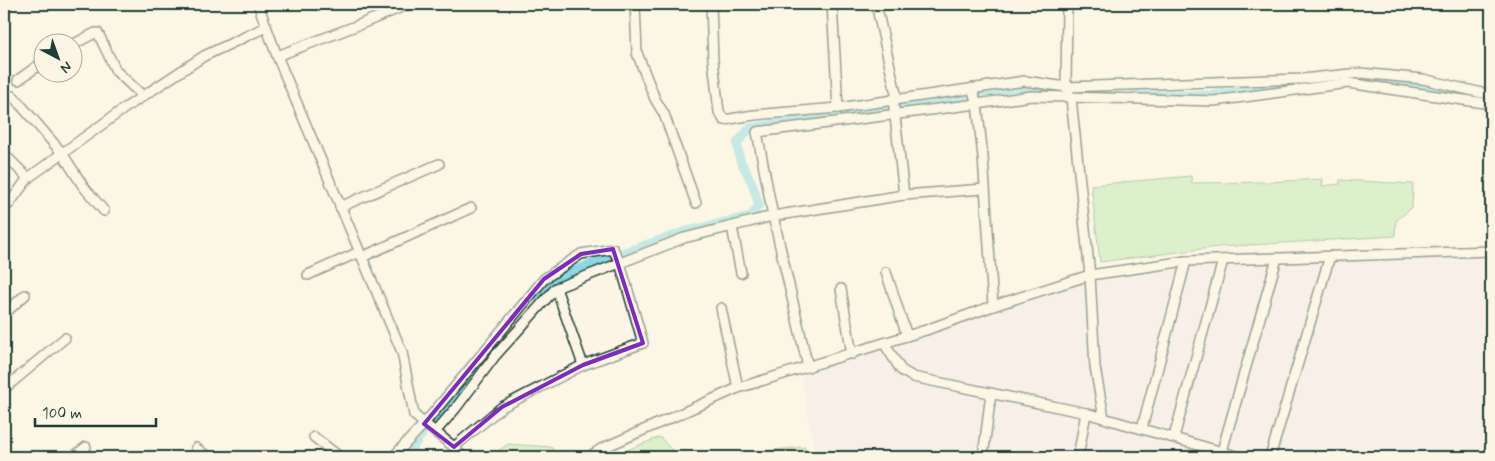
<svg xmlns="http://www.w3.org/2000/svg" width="1495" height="461" font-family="Mynerve,sans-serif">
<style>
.built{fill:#f4e8eb}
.green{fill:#b3e8aa;stroke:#69926f}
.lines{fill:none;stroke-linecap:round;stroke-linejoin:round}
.canal{stroke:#88d9e1;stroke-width:9}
.street-casing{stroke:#1f3d34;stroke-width:12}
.street{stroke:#fcf5e5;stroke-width:9}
.marked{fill:none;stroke:#7b2cbf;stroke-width:4;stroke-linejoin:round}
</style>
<rect width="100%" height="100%" fill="#fcf5e5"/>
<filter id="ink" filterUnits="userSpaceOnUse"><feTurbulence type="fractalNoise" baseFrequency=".02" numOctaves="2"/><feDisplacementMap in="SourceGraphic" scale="10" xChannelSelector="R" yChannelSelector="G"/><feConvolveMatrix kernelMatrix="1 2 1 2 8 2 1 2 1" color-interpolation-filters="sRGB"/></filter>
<g filter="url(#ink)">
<polygon class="built" points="1491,250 1491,457 815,457 802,377 1090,275 1222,251"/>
<g class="green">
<polygon points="1191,176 1192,183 1268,182 1323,179 1322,186 1340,184 1340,180 1413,184 1412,207 1396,221 1395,236 1218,247 1100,262 1091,185"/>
<polygon points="660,437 678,457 609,457"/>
<polygon points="508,444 551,447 558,457 490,457"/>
<polygon points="805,447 806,457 699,457"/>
</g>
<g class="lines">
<g class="canal">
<polyline points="1342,80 1359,79 1443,93"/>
<polyline points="1133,95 1210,95 1319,83"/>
<polyline points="532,298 552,281 598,261 684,232 751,216 759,205 752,183 740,160 737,143 750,128 886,106 901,105 1017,87 1067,94"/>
<polyline points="406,457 422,434 477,367"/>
</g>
<defs>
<g id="street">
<polyline points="258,4 277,56 402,352 414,415 454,447 463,457"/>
<polyline points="635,4 637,53 655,99 664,114 696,203"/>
<polyline points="711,4 713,60 719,112 724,120 754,115 838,108 1025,81 1066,87 1302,79 1360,73 1423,79 1482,93 1491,93"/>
<polyline points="832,4 838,108"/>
<polyline points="876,4 897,98"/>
<polyline points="1067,4 1066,87 1071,98 1090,275 1095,367 1104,418"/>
<polyline points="72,45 95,33 98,33 116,71 143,96"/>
<polyline points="277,56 361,24 409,4"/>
<polyline points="18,80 42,63"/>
<polyline points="972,88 977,104 983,157 993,306"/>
<polyline points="13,96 62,153 83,186 104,211"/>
<polyline points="893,99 904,195"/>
<polyline points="4,154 28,178"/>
<polyline points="340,207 439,164"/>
<polyline points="4,208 9,204 28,178 125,108 204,56 266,27"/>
<polyline points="732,227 741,273"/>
<polyline points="362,257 471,208"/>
<polyline points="886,272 907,336"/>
<polyline points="308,275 359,252"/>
<polyline points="556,288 583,365"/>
<polyline points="841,289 852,354"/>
<polyline points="721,308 738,388"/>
<polyline points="4,314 25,295"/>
<polyline points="884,343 901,370 913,377 1086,413 1240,457"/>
<polyline points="808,367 773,216 757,132 977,104 1031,96 1214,101 1348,83 1491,104"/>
<polyline points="4,389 65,338"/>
<polyline points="1142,428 1186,261"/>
<polyline points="435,432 456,408 495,356 556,288 684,238 773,216 904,195 984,189"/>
<polyline points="314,437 340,457"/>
<polyline points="1174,437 1223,260"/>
<polyline points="196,448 208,457"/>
<polyline points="1222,451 1277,258"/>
<polyline points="73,457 86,447"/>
<polyline points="393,457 424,424 544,279 581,254 613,249 620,263 643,343 583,365 502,407 454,447"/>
<polyline points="589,457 601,449 738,388 926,330 993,306 1090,275 1186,261 1491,251"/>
<polyline points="983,457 991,393"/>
<polyline points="1078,457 1086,413"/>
<polyline points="1270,457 1330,256"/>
</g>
</defs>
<use href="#street" class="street-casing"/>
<use href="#street" class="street"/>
</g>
</g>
<path d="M0 0H1495V461H0ZM 613,249 L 643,343 L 583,365 L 502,407 L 454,447 L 424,424 L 544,279 L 581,254 Z" fill="#fcf5e5" fill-opacity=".55" fill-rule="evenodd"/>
<path class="marked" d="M 613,249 L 643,343 L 583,365 L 502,407 L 454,447 L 424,424 L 544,279 L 581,254 Z"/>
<rect width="1495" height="461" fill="none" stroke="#fcf5e5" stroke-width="20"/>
<rect x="10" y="10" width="1475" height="441" fill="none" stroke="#1f3d34" stroke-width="2" filter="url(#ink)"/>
<g transform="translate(58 58) rotate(139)"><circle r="24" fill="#fcf5e5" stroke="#a4ab9e"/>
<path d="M0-4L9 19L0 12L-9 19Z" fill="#1f3d34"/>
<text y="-8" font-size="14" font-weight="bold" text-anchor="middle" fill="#1f3d34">N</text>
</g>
<path d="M35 418v8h121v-8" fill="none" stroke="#1f3d34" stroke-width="2.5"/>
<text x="42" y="418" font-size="15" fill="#1f3d34" stroke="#fcf5e5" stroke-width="4" paint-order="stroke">100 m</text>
</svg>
